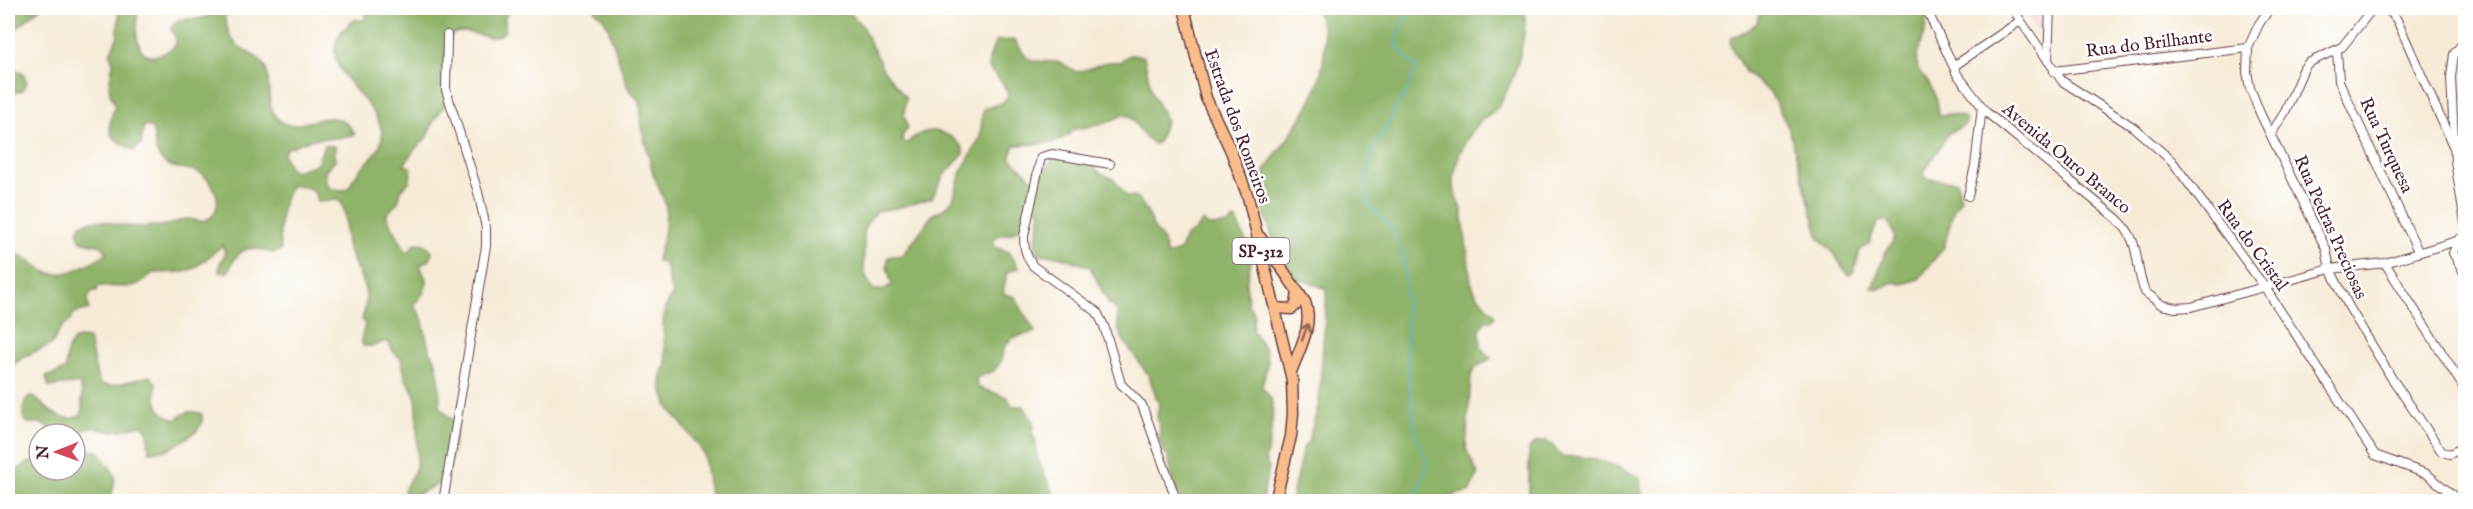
<svg xmlns="http://www.w3.org/2000/svg" width="2473" height="509" font-family="'IM FELL English',serif">
<style>
.built{fill:#f7cfd1}
.forest{fill:#8fb368;stroke:#6c694a;stroke-width:1.5}
.lines{fill:none;stroke-linecap:round;stroke-linejoin:round}
.stream{stroke:#52b8d0;stroke-width:1.5}
.minor-casing{stroke:#643e45;stroke-width:10}
.major-casing{stroke:#643e45;stroke-width:13}
.minor{stroke:#fff;stroke-width:8}
.major{stroke:#fabc8b;stroke-width:10}
.oneway{stroke:#996656}
.labels{text-anchor:middle;stroke-width:5;stroke-linejoin:round;paint-order:stroke}
.shield{fill:#fff;stroke:#80626b;stroke-width:1.5}
.shield-label{font-size:16px;font-weight:bold;fill:#4a1f2b}
.street-label{font-size:18px;fill:#4a1f2b;stroke:#fff}
</style>
<rect width="100%" height="100%" fill="#fff"/>
<filter id="ink" filterUnits="userSpaceOnUse"><feTurbulence type="fractalNoise" baseFrequency=".0167" numOctaves="2"/><feDisplacementMap in="SourceGraphic" scale="12" xChannelSelector="R" yChannelSelector="G"/><feConvolveMatrix kernelMatrix="1 2 1 2 8 2 1 2 1" color-interpolation-filters="sRGB"/></filter>
<filter id="wash" filterUnits="userSpaceOnUse"><feTurbulence type="fractalNoise" baseFrequency=".008" numOctaves="4" result="noise"/><feDisplacementMap in="SourceGraphic" scale="24" xChannelSelector="R" yChannelSelector="G"/><feGaussianBlur stdDeviation="1.35" result="paint"/><feColorMatrix in="noise" values="0 0 0 0 0 0 0 0 0 0 0 0 0 0 0 0 0 1.4 0 .05"/><feComposite in="paint" operator="in"/></filter>
<g filter="url(#wash)">
<rect width="100%" height="100%" fill="#f6ebd7"/>
<polygon class="built" points="2022,8 2044,8 2042,31 2035,29"/>
<g class="forest">
<polygon points="8,8 40,8 8,36"/>
<path d="M 119,8 L 138,8 C 134,37 136,73 174,47 L 176,38 L 171,29 C 177,12 192,23 205,17 C 211,14 215,10 222,8 C 226,18 226,30 232,39 C 240,53 260,53 266,69 C 272,85 264,109 280,121 C 301,136 334,98 355,134 C 336,142 321,135 306,141 C 299,143 295,147 287,148 L 283,154 L 289,167 L 295,171 L 317,164 L 324,145 L 335,146 L 335,160 L 325,171 L 326,183 L 331,189 L 345,190 L 350,186 C 356,167 381,157 382,137 C 383,100 312,70 342,31 C 346,26 351,23 356,19 L 360,21 L 365,19 L 367,8 L 510,8 L 505,17 L 505,31 C 488,47 474,26 452,34 L 449,42 L 446,103 L 433,122 L 427,137 L 413,151 L 404,165 L 411,167 L 410,181 L 401,190 L 398,202 L 386,215 L 406,251 L 410,251 L 414,244 C 422,241 427,245 432,251 L 430,260 L 420,265 L 427,282 L 424,292 L 414,305 L 422,318 L 429,349 L 435,359 L 439,377 L 440,407 L 450,418 L 458,422 L 447,479 C 431,486 422,496 403,496 C 405,485 410,480 415,470 C 418,462 418,409 416,399 C 414,390 410,385 405,378 C 405,370 402,366 401,359 L 393,351 L 389,343 L 385,341 L 374,346 L 363,346 L 361,340 L 365,325 L 362,319 C 364,312 367,304 366,296 C 365,277 350,262 347,243 C 344,230 349,206 337,199 L 318,202 L 314,192 L 309,188 L 291,185 C 280,204 278,228 281,250 L 272,253 C 248,244 238,247 228,272 L 219,272 L 220,263 L 225,254 L 223,245 L 195,268 L 184,272 L 153,273 L 137,285 L 127,287 L 98,286 L 97,291 L 92,291 L 87,300 L 89,309 L 74,313 L 70,321 L 61,328 L 51,345 L 25,356 L 8,369 L 8,256 L 10,254 C 26,254 30,262 42,270 C 63,282 90,263 107,253 L 102,246 L 81,241 L 78,233 L 81,224 C 100,215 111,226 130,226 C 142,227 155,227 167,225 C 174,224 182,218 189,219 C 194,219 197,222 202,221 C 216,219 220,204 216,193 C 201,155 173,180 158,155 C 154,147 155,137 152,128 L 144,125 L 141,144 L 134,150 C 108,138 105,132 115,105 L 111,96 L 109,87 L 113,63 L 110,54 L 118,35 Z"/>
<path d="M 595,8 L 845,8 L 862,26 L 883,69 L 906,98 L 904,115 L 908,128 L 902,136 L 903,142 L 907,143 C 926,124 947,129 963,148 L 963,155 L 944,175 L 932,198 L 897,208 L 877,211 L 865,226 L 864,235 L 864,272 L 873,290 L 882,290 L 892,285 L 887,267 L 888,257 L 903,255 L 933,214 L 942,210 L 953,200 L 961,172 L 980,138 L 983,109 L 1002,103 L 1008,96 C 1000,65 977,81 996,41 L 1015,40 L 1025,56 L 1032,61 L 1060,62 L 1076,72 C 1095,69 1099,60 1121,62 C 1126,55 1135,52 1144,57 L 1152,93 L 1166,120 L 1158,142 L 1154,144 L 1144,136 L 1130,116 L 1123,115 L 1106,123 L 1071,130 L 1070,134 L 1054,143 L 1015,145 L 1010,158 L 1038,184 L 1043,171 L 1056,156 L 1091,162 L 1100,173 L 1114,179 L 1127,197 L 1134,196 L 1138,198 L 1147,211 L 1153,227 L 1162,239 L 1167,255 L 1180,251 L 1185,236 L 1194,232 L 1203,221 L 1208,226 L 1227,225 L 1234,219 L 1236,220 L 1246,241 L 1251,261 L 1246,283 L 1248,305 L 1254,313 L 1252,330 L 1265,349 L 1268,361 L 1262,386 C 1264,391 1269,395 1271,399 C 1275,410 1270,448 1265,459 L 1269,469 C 1265,479 1266,489 1261,501 L 1182,501 L 1174,486 L 1168,457 L 1162,450 L 1159,440 L 1160,428 L 1157,416 L 1159,405 L 1149,376 L 1122,338 L 1118,328 L 1117,310 L 1109,304 L 1090,267 L 1058,256 L 1039,254 L 1035,244 L 1041,213 L 1033,205 C 1028,214 1023,229 1012,233 C 1005,235 999,233 994,239 L 994,247 L 1009,252 L 1019,268 L 1007,272 L 1003,293 L 1015,297 L 1035,332 L 1012,338 L 1005,346 L 1000,363 L 994,371 L 976,378 L 977,387 L 1007,397 L 1012,406 L 1024,406 L 1034,425 L 1032,434 L 1035,439 L 1038,460 L 1057,501 L 714,501 L 710,495 L 704,455 L 699,446 L 668,407 L 662,388 L 661,378 L 666,365 L 663,325 L 665,309 L 673,293 C 666,282 670,271 663,262 L 659,263 L 657,260 L 665,230 L 666,205 L 653,173 L 642,129 L 640,102 L 628,88 L 608,27 L 604,19 L 595,11 Z"/>
<path d="M 1312,8 L 1525,8 C 1526,42 1517,74 1500,104 C 1495,113 1486,115 1480,122 C 1459,145 1444,181 1462,210 L 1471,282 L 1476,294 L 1495,315 L 1493,319 L 1484,322 L 1480,330 L 1481,348 L 1491,358 L 1476,367 L 1471,375 L 1466,449 L 1478,474 L 1470,491 L 1447,497 L 1443,501 L 1291,501 L 1303,449 L 1309,440 L 1319,403 L 1327,289 L 1291,276 L 1274,260 C 1273,252 1274,244 1272,237 C 1267,217 1256,201 1262,180 C 1266,165 1277,153 1286,141 C 1307,111 1327,78 1324,41 C 1323,28 1322,16 1312,8 Z"/>
<path d="M 1756,8 L 1921,8 C 1936,28 1913,45 1917,66 C 1918,72 1924,76 1927,81 C 1935,92 1939,103 1939,116 L 1949,114 L 1963,117 L 1966,121 L 1965,125 L 1949,133 L 1924,171 L 1924,177 C 1938,183 1945,179 1957,181 L 1961,198 L 1954,209 L 1944,247 L 1919,279 L 1903,284 L 1894,282 L 1879,289 L 1872,288 L 1886,251 L 1895,238 L 1891,226 L 1886,220 L 1877,223 L 1869,244 L 1860,250 L 1854,271 L 1850,275 L 1847,274 L 1833,252 L 1819,238 L 1789,129 L 1770,92 L 1746,73 L 1736,57 L 1730,44 L 1731,37 L 1745,32 L 1757,23 L 1759,15 Z"/>
<polygon points="8,64 23,74 27,82 22,91 8,93"/>
<path d="M 78,338 L 88,339 C 94,354 93,369 100,384 L 111,386 L 150,376 L 156,383 C 154,403 157,413 176,420 C 185,411 190,410 202,414 L 202,423 L 196,432 L 168,450 L 149,452 L 148,432 L 142,425 C 132,427 117,432 108,431 C 96,429 92,424 81,433 L 81,443 L 87,450 L 100,452 C 115,479 119,467 110,501 L 8,501 C 7,475 15,467 39,459 L 39,470 L 75,470 L 75,434 L 52,434 L 52,429 L 43,425 L 42,423 L 28,423 L 24,420 C 22,412 23,402 29,396 L 33,396 C 48,409 60,425 82,415 L 82,392 L 79,383 L 49,387 L 46,377 L 65,370 C 67,356 65,346 78,338 Z"/>
<path d="M 1546,441 L 1553,446 L 1563,458 C 1583,452 1623,467 1640,478 L 1643,501 L 1529,501 L 1529,449 L 1536,442 Z"/>
</g>
<g class="lines">
<polyline class="stream" points="1409,8 1396,43 1404,56 1417,68 1406,92 1370,154 1366,189 1369,205 1392,228 1402,254 1405,271 1408,374 1416,437 1428,464 1413,502"/>
</g>
</g>
<g filter="url(#ink)">
<g class="lines">
<defs>
<g id="minor">
<path d="M 1926,8 L 1957,74 L 1986,112 L 2116,218 C 2143,242 2133,264 2145,292 L 2162,305 L 2176,308 L 2191,307 L 2330,269 L 2385,263 L 2466,238"/>
<polyline points="2012,8 2062,81 2133,127 2172,161 2264,286 2375,455 2427,474 2461,502"/>
<polyline points="2270,8 2259,24 2248,48 2247,72 2250,88 2260,113 2326,249 2330,269 2349,307 2391,377 2442,452 2450,454 2466,446"/>
<polyline points="2387,8 2397,20 2453,146"/>
<polyline points="2466,39 2454,54 2451,77 2455,161 2466,229"/>
<polyline points="2337,51 2339,81 2418,251"/>
<polyline points="2048,61 2050,8"/>
<polyline points="1954,66 2020,21"/>
<polyline points="2054,71 2248,48"/>
<polyline points="2271,134 2285,112 2304,68 2308,63 2342,47 2373,8"/>
<path d="M 1110,164 L 1052,154 L 1041,157 L 1024,236 C 1024,249 1026,256 1033,266 L 1097,312 L 1104,326 L 1121,384 L 1142,405 L 1177,502"/>
<polyline points="1968,196 1975,166 1982,107"/>
<polyline points="2459,239 2453,253 2466,276"/>
<polyline points="2385,263 2466,391"/>
<polyline points="443,502 486,246 486,228 478,192 446,90 447,35"/>
</g>
<g id="major">
<polyline points="1184,8 1206,98 1231,151 1248,197 1292,380 1293,413 1291,436 1275,502"/>
<path d="M 1260,237 L 1305,302 C 1314,325 1299,350 1291,372"/>
<polyline points="1275,308 1292,309 1296,305 1298,292"/>
</g>
</defs>
<use href="#minor" class="minor-casing"/>
<use href="#major" class="major-casing"/>
<use href="#minor" class="minor"/>
<use href="#major" class="major"/>
</g>
<defs><path id="oneway-shaft" d="M-6 0H5M1.5-3L5.5 0L1.5 3" fill="none" stroke-width="1.6" stroke-linecap="round" stroke-linejoin="round" transform="scale(1.5)"/></defs>
<use class="oneway" href="#oneway-shaft" transform="translate(1305 332) rotate(-71)"/>
</g>
<g class="labels">
<rect class="shield" x="1232.5" y="238" width="57" height="26" rx="4.5"/>
<g class="shield-label">
<text x="1261" y="257">SP-312</text>
</g>
<g class="street-label">
<text transform="translate(2149 43) rotate(-7)" y="6">Rua do Brilhante</text>
<text transform="translate(1238 126) rotate(70)" y="6">Estrada dos Romeiros</text>
<text transform="translate(2387 145) rotate(65)" y="6">Rua Turquesa</text>
<text transform="translate(2067 158) rotate(40)" y="6">Avenida Ouro Branco</text>
<text transform="translate(2331 227) rotate(66)" y="6">Rua Pedras Preciosas</text>
<text transform="translate(2253 245) rotate(54)" y="6">Rua do Cristal</text>
</g>
</g>
<rect width="2473" height="509" fill="none" stroke="#fff" stroke-width="30"/>
<g transform="translate(57 452) rotate(269)"><circle r="28" fill="#ffffff" stroke="#b7a5aa" stroke-width="1.5"/>
<path d="M0-4.5L10 22L0 15L-10 22Z" fill="#d1495b"/>
<text y="-9" font-size="16" font-weight="bold" text-anchor="middle" fill="#4a1f2b">N</text>
</g>
</svg>
